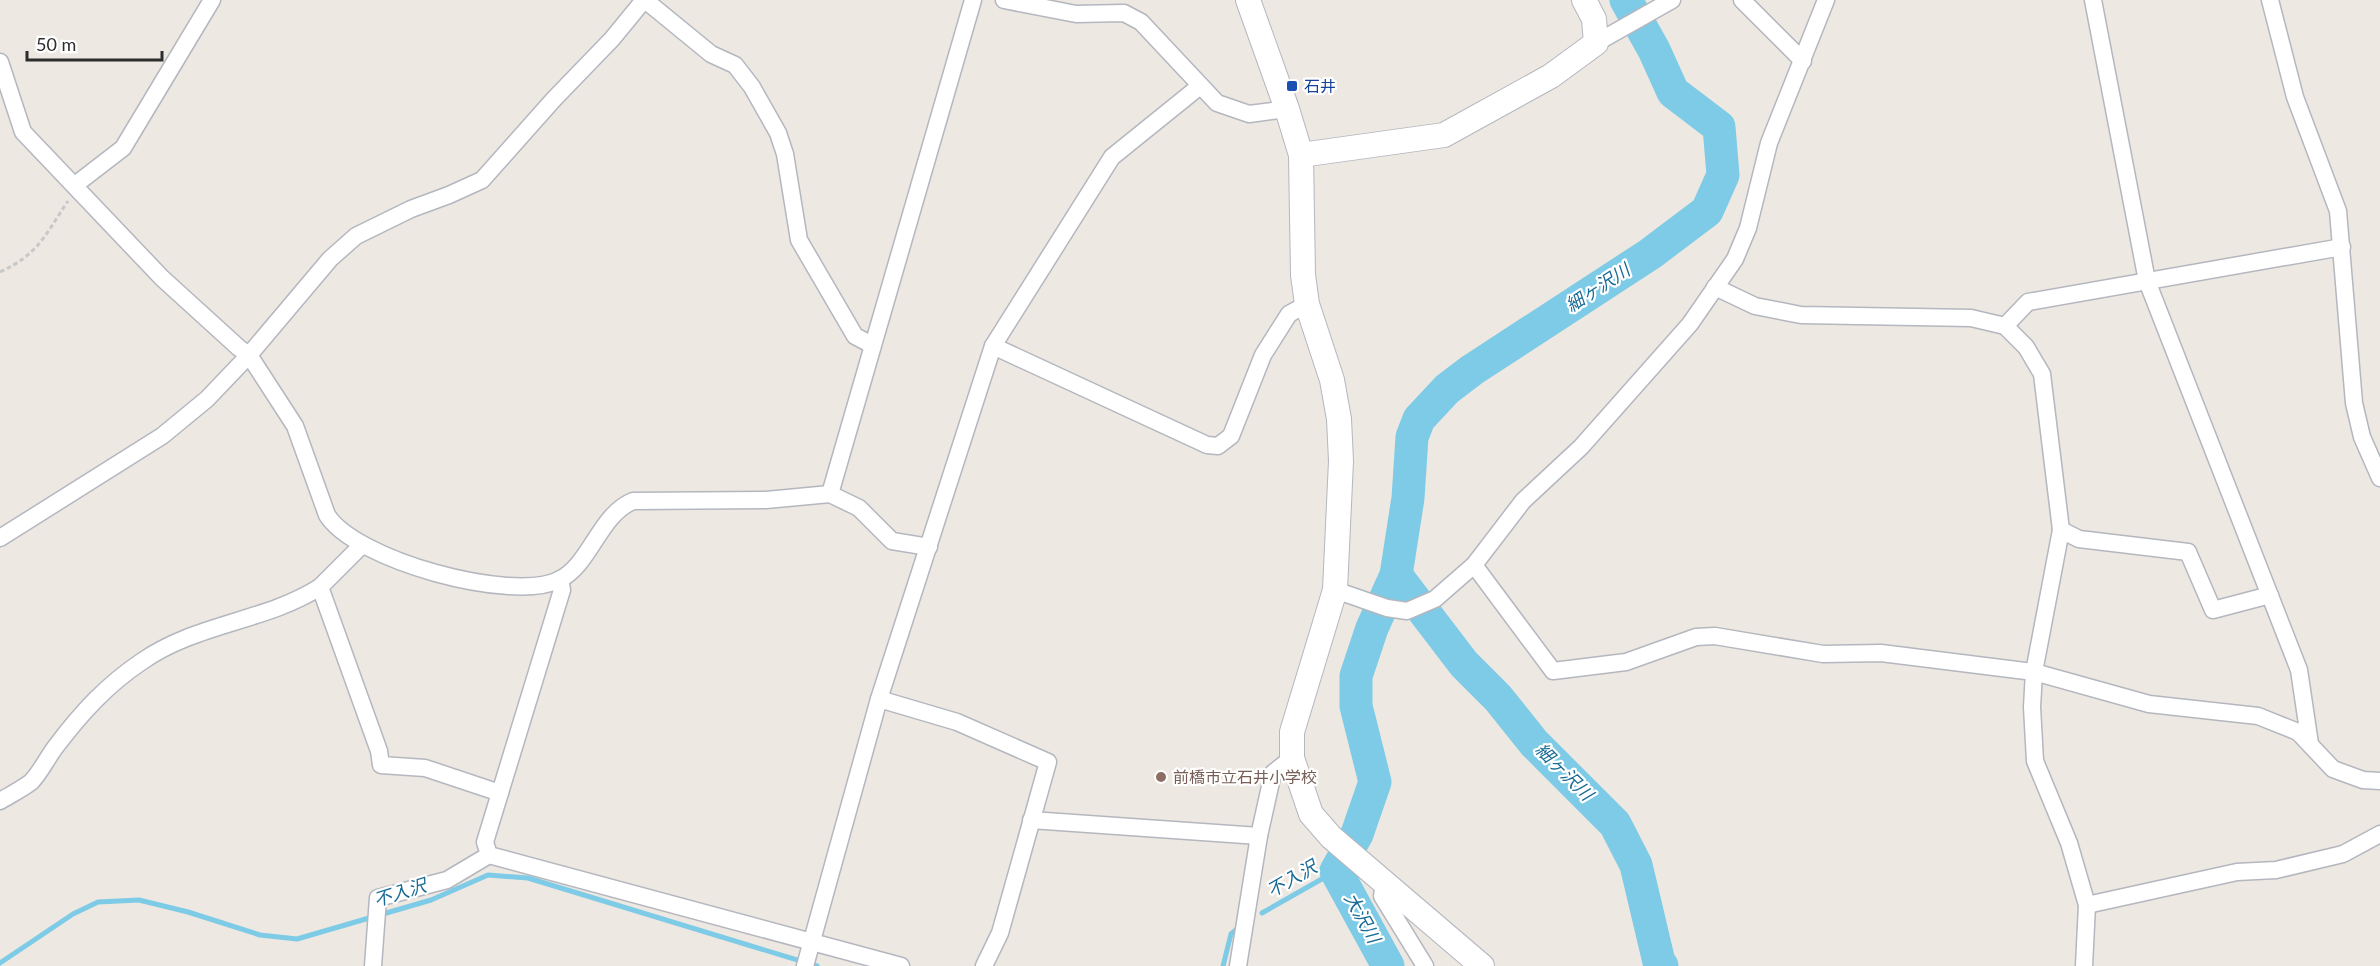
<svg xmlns="http://www.w3.org/2000/svg" width="2380" height="966" font-family="Lato,'Noto Sans JP',sans-serif">
<style>
.lines{fill:none;stroke-linecap:round;stroke-linejoin:round}
.stream{stroke:#7dcbe6;stroke-width:5}
.river{stroke:#7dcbe6;stroke-width:33}
.street-casing{stroke:#b4b7bf;stroke-width:19}
.secondary-casing{stroke:#b4b7bf;stroke-width:26}
.path{stroke:#c8c8c8;stroke-width:3;stroke-dasharray:4.5 3;stroke-linecap:butt}
.street{stroke:#fff;stroke-width:16}
.secondary{stroke:#fff;stroke-width:24}
.transit-dot{fill:#1a4fb4;stroke:#fff;stroke-width:2}
.education-dot{fill:#8d6e63;stroke:#fff;stroke-width:2}
.labels{text-anchor:middle;stroke-width:4.5;stroke-linejoin:round;paint-order:stroke}
.transit-label{font-size:16px;fill:#164399;stroke:#fff;text-anchor:start}
.education-label{font-size:16px;fill:#785e54;stroke:#fff;text-anchor:start}
.water-label{font-size:18px;font-style:italic;fill:#186b96;stroke:#fff}
</style>
<rect width="100%" height="100%" fill="#ede8e1"/>
<g class="lines">
<g class="stream">
<polyline points="1262,913 1336,871"/>
<polyline points="0,963 73,914 98,902 139,900 188,912 260,935 297,939 431,900 488,875 528,878 817,966"/>
<polyline points="1223,966 1231,934 1237,929"/>
</g>
<g class="river">
<polyline points="1396,575 1464,664 1498,698 1534,743 1615,824 1636,865 1659,962 1662,966"/>
<polyline points="1388,966 1336,871 1357,834 1375,782 1356,706 1356,676 1372,628 1396,575 1408,498 1412,437 1419,419 1447,389 1472,370 1650,254 1707,211 1723,175 1719,127 1673,92 1654,50 1626,0"/>
</g>
<defs>
<g id="street">
<polyline points="645,0 711,54 735,65 752,87 778,133 785,154 799,240 855,336 872,345"/>
<polyline points="1004,0 1076,14 1124,13 1141,22 1217,103 1249,114 1287,109"/>
<polyline points="1742,0 1803,61"/>
<polyline points="2093,0 2147,281 2299,670 2310,744"/>
<polyline points="2270,0 2295,97 2338,211 2354,403 2362,437 2380,478"/>
<polyline points="1596,43 1672,0"/>
<path d="M 0,62 L 23,132 L 162,278 L 239,348 L 249,355 L 295,426 L 327,515 C 355,560 511,603 559,580 C 591,564 599,515 633,501 L 766,500 L 830,494 L 859,508 L 892,541 L 929,547"/>
<polyline points="75,185 123,148 212,0"/>
<polyline points="1715,287 1755,306 1801,315 1971,318 2005,326 2026,347 2042,374 2061,530 2034,672 2032,707 2035,761 2069,843 2087,905 2084,966"/>
<polyline points="2005,326 2028,302 2342,247"/>
<polyline points="993,346 1207,445 1218,446 1231,436 1263,355 1289,314 1307,304"/>
<polyline points="830,494 973,0"/>
<polyline points="2061,530 2079,539 2188,552 2213,610 2270,595"/>
<polyline points="0,538 162,436 207,399 249,355 330,259 356,236 411,209 449,195 482,180 554,99 612,39 644,0"/>
<polyline points="362,545 320,587 379,751 381,765 425,768 500,793"/>
<polyline points="1474,565 1553,671 1626,662 1696,637 1715,636 1823,654 1881,653 2034,672 2149,704 2258,716 2298,732 2333,769 2363,780 2380,781"/>
<polyline points="560,579 562,590 485,842 489,855 901,966"/>
<polyline points="1335,590 1387,608 1407,611 1435,599 1474,565 1523,501 1581,447 1690,324 1735,259 1748,228 1769,143 1826,0"/>
<polyline points="879,699 957,722 1048,762 1000,933 984,966"/>
<path d="M 0,801 C 10,795 22,789 31,782 C 41,772 48,756 57,745 C 82,712 107,685 141,662 C 196,623 265,622 320,587"/>
<polyline points="1031,820 1259,836"/>
<polyline points="1384,883 1382,896 1425,966"/>
<polyline points="2087,905 2237,872 2276,870 2343,854 2380,834"/>
<polyline points="373,966 378,898 447,880 489,855"/>
<polyline points="805,966 879,699 993,346 1112,157 1200,86"/>
<polyline points="1238,966 1259,836 1273,773 1292,758"/>
</g>
<g id="secondary">
<polyline points="1248,0 1287,109 1301,155 1303,275 1307,304 1332,380 1339,419 1341,461 1335,590 1292,732 1292,758 1311,814 1331,837 1482,966"/>
<polyline points="1301,155 1444,135 1551,76 1596,43 1594,19 1584,0"/>
</g>
</defs>
<use href="#street" class="street-casing"/>
<use href="#secondary" class="secondary-casing"/>
<path class="path" d="M 0,272 C 39,254 45,235 68,201"/>
<use href="#street" class="street"/>
<use href="#secondary" class="secondary"/>
</g>
<rect class="transit-dot" x="1286" y="80" width="12" height="12" rx="3"/>
<circle class="education-dot" cx="1161" cy="777" r="6"/>
<g class="labels">
<g class="transit-label">
<text x="1304" y="92">石井</text>
</g>
<g class="education-label">
<text x="1173" y="783">前橋市立石井小学校</text>
</g>
<g class="water-label">
<text transform="translate(1598 288) rotate(-33)" y="6">細ヶ沢川</text>
<text transform="translate(1564 772) rotate(45)" y="6">細ヶ沢川</text>
<text transform="translate(1292 879) rotate(-30)" y="6">不入沢</text>
<text transform="translate(400 893) rotate(-17)" y="6">不入沢</text>
<text transform="translate(1362 918) rotate(61)" y="6">大沢川</text>
</g>
</g>
<path d="M27 51v9h135v-9" fill="none" stroke="#2d2d2d" stroke-width="3"/>
<text x="36" y="51" font-size="18" fill="#2d2d2d" stroke="#ffffff" stroke-width="4.5" paint-order="stroke">50 m</text>
</svg>
